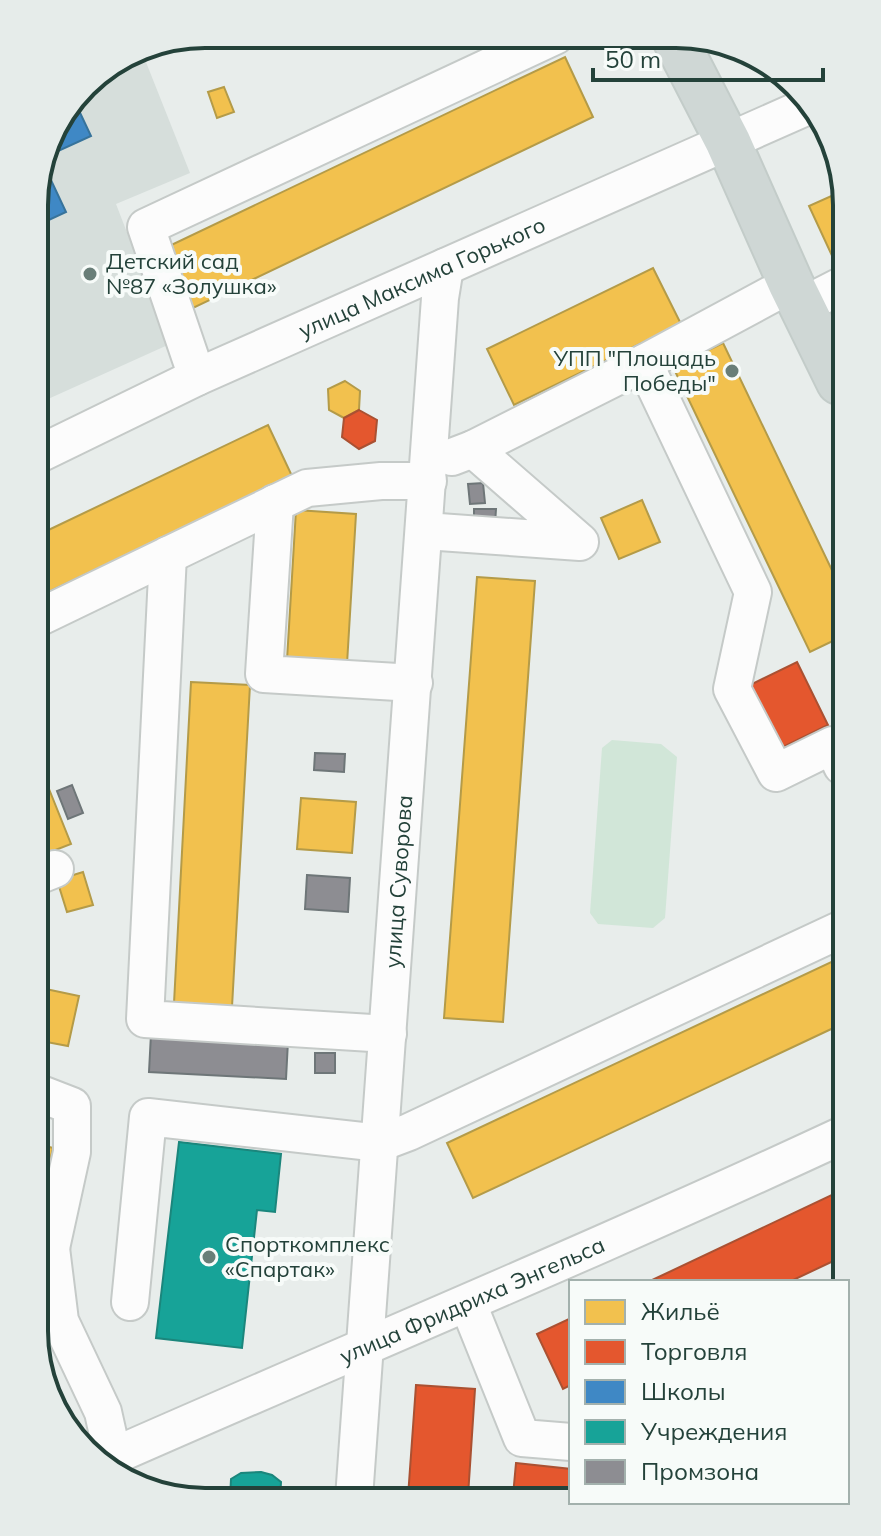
<svg xmlns="http://www.w3.org/2000/svg" width="881" height="1536" font-family="Mulish,sans-serif">
<style>
.built{fill:#d6dedb}
.green{fill:#d1e6d8}
.homes{fill:#f2c14e;stroke:#b49b48;stroke-width:2}
.shops{fill:#e4572e;stroke:#aa5132;stroke-width:2}
.schools{fill:#3f88c5;stroke:#37739b;stroke-width:2}
.public{fill:#17a398;stroke:#1b867c;stroke-width:2}
.industry{fill:#8d8d92;stroke:#6e7678;stroke-width:2}
.lines{fill:none;stroke-linecap:round;stroke-linejoin:round}
.minor-casing{stroke:#c5cac8;stroke-width:40}
.major-casing{stroke:#c3ccc9;stroke-width:48}
.minor{stroke:#fcfcfc;stroke-width:36}
.major{stroke:#cfd7d5;stroke-width:44}
.poi-dot{fill:#697e78;stroke:#f7fbf9;stroke-width:3}
.labels{text-anchor:middle;stroke-width:8;stroke-linejoin:round;paint-order:stroke}
.poi-label{font-size:22px;fill:#24423a;stroke:#f7fbf9;text-anchor:start}
.street-label{font-size:22px;fill:#24423a;stroke:#f7fbf9}
.rim{fill:none;stroke:#24423a;stroke-width:4}
</style>
<rect width="100%" height="100%" fill="#e8edeb"/>
<polygon class="built" points="140,47 190,173 116,204 170,344 37,404 35,183 52,129 92,77"/>
<polygon class="green" points="612,740 661,744 677,757 665,918 653,928 598,924 590,913 602,748"/>
<g class="homes">
<polygon points="205,34 222,34 199,45 195,36"/>
<polygon points="565,57 593,117 193,308 165,248"/>
<polygon points="224,87 234,112 217,118 208,92"/>
<polygon points="838,193 839,258 834,260 809,206"/>
<polygon points="653,268 681,324 514,405 487,349"/>
<polygon points="723,343 841,589 841,637 810,652 673,367"/>
<polygon points="345,381 360,391 359,410 344,418 329,410 328,389"/>
<polygon points="268,425 292,476 38,597 38,535"/>
<polygon points="642,500 660,542 619,559 601,518"/>
<polygon points="296,510 356,514 347,664 287,660"/>
<polygon points="477,577 535,581 503,1022 444,1018"/>
<polygon points="191,682 250,685 232,1007 174,1003"/>
<polygon points="47,784 71,844 40,856 39,787"/>
<polygon points="301,798 356,802 352,853 297,849"/>
<polygon points="83,872 93,905 67,912 57,880"/>
<polygon points="844,956 844,1023 473,1198 447,1143"/>
<polygon points="41,988 79,996 68,1046 41,1041"/>
<polygon points="42,1145 53,1148 42,1195"/>
<polygon points="44,1363 68,1417 66,1418 43,1386"/>
</g>
<g class="shops">
<polygon points="359,410 377,420 375,441 359,449 342,437 344,418"/>
<polygon points="797,662 828,725 775,751 744,688"/>
<polygon points="838,1192 846,1208 846,1255 789,1282 648,1282"/>
<polygon points="571,1318 571,1385 563,1389 537,1334"/>
<polygon points="416,1385 475,1389 468,1496 408,1497"/>
<polygon points="516,1463 571,1469 571,1495 513,1496"/>
</g>
<g class="schools">
<polygon points="74,100 91,136 43,158 52,129"/>
<polygon points="42,161 66,212 36,226 35,183"/>
</g>
<g class="public">
<polygon points="179,1142 281,1154 275,1212 257,1210 242,1348 156,1338"/>
<polygon points="261,1472 272,1475 281,1482 280,1499 230,1500 231,1479 241,1473"/>
</g>
<g class="industry">
<polygon points="483,483 485,503 470,504 468,484"/>
<polygon points="474,509 496,509 495,524 474,524"/>
<polygon points="315,753 345,754 344,772 314,770"/>
<polygon points="72,785 83,813 68,819 57,791"/>
<polygon points="307,875 350,878 348,912 305,909"/>
<polygon points="151,1034 288,1041 286,1079 149,1072"/>
<rect x="315" y="1053" width="20" height="20"/>
</g>
<g class="lines">
<defs>
<g id="minor">
<polyline points="791,284 644,363 753,592 732,689 776,773 833,745 842,766"/>
<polyline points="802,306 839,287"/>
<polyline points="197,377 146,227 555,36"/>
<path id="s1" d="M 37,455 L 197,377 L 808,106"/>
<polyline points="452,457 473,449 644,363"/>
<polyline points="275,503 264,674 414,683"/>
<polyline points="425,531 580,542 473,449"/>
<polyline points="168,555 145,1019 388,1034"/>
<polyline points="38,618 307,488 381,481 428,481"/>
<polyline points="40,875 55,869"/>
<polyline points="41,1094 72,1106 72,1152 51,1248"/>
<polyline points="42,1246 51,1248 60,1321 103,1412 113,1457"/>
<polyline points="130,1302 148,1117 380,1143 409,1132 844,928"/>
<polyline points="468,1304 522,1438 571,1442"/>
<path id="s2" d="M 98,1463 C 347,1353 598,1249 845,1134"/>
<path id="s3" d="M 354,1498 L 440,298 L 445,267"/>
</g>
<polyline id="major" points="674,37 728,142 791,284 839,382"/>
</defs>
<use href="#minor" class="minor-casing"/>
<use href="#major" class="major-casing"/>
<use href="#minor" class="minor"/>
<use href="#major" class="major"/>
</g>
<g class="poi-dot">
<circle cx="90" cy="274" r="8"/>
<circle cx="732" cy="371" r="8"/>
<circle cx="209" cy="1257" r="8"/>
</g>
<g class="labels">
<g class="poi-label">
<text x="106" y="269">Детский сад<tspan x="106" dy="25">№87 «Золушка»</tspan></text>
<text x="716" y="366" text-anchor="end">УПП "Площадь<tspan x="716" dy="25">Победы"</tspan></text>
<text x="225" y="1252">Спорткомплекс<tspan x="225" dy="25">«Спартак»</tspan></text>
</g>
<g class="street-label">
<text dy="8" stroke="none"><textPath href="#s1" startOffset="424">улица Максима Горького</textPath></text>
<text dy="8" stroke="none"><textPath href="#s3" startOffset="618">улица Суворова</textPath></text>
<text dy="8" stroke="none"><textPath href="#s2" startOffset="408">улица Фридриха Энгельса</textPath></text>
</g>
</g>
<path d="M0 0H881V1536H0ZM205 48H676A157 157 0 0 1 833 205V1331A157 157 0 0 1 676 1488H205A157 157 0 0 1 48 1331V205A157 157 0 0 1 205 48Z" fill="#e6ecea" fill-rule="evenodd"/>
<path class="rim" d="M205 48H676A157 157 0 0 1 833 205V1331A157 157 0 0 1 676 1488H205A157 157 0 0 1 48 1331V205A157 157 0 0 1 205 48Z"/>
<rect x="569" y="1280" width="280" height="224" fill="#f7fbf9" stroke="#a3b1ad" stroke-width="2"/>
<rect x="585" y="1300" width="40" height="24" fill="#f2c14e" stroke="#a3b1ad" stroke-width="2"/>
<text x="641" y="1320" font-size="24" fill="#24423a">Жильё</text>
<rect x="585" y="1340" width="40" height="24" fill="#e4572e" stroke="#a3b1ad" stroke-width="2"/>
<text x="641" y="1360" font-size="24" fill="#24423a">Торговля</text>
<rect x="585" y="1380" width="40" height="24" fill="#3f88c5" stroke="#a3b1ad" stroke-width="2"/>
<text x="641" y="1400" font-size="24" fill="#24423a">Школы</text>
<rect x="585" y="1420" width="40" height="24" fill="#17a398" stroke="#a3b1ad" stroke-width="2"/>
<text x="641" y="1440" font-size="24" fill="#24423a">Учреждения</text>
<rect x="585" y="1460" width="40" height="24" fill="#8d8d92" stroke="#a3b1ad" stroke-width="2"/>
<text x="641" y="1480" font-size="24" fill="#24423a">Промзона</text>
<path d="M593 68v12h230v-12" fill="none" stroke="#24423a" stroke-width="4"/>
<text x="605" y="68" font-size="24" fill="#24423a" stroke="#f7fbf9" stroke-width="6" paint-order="stroke">50 m</text>
</svg>
